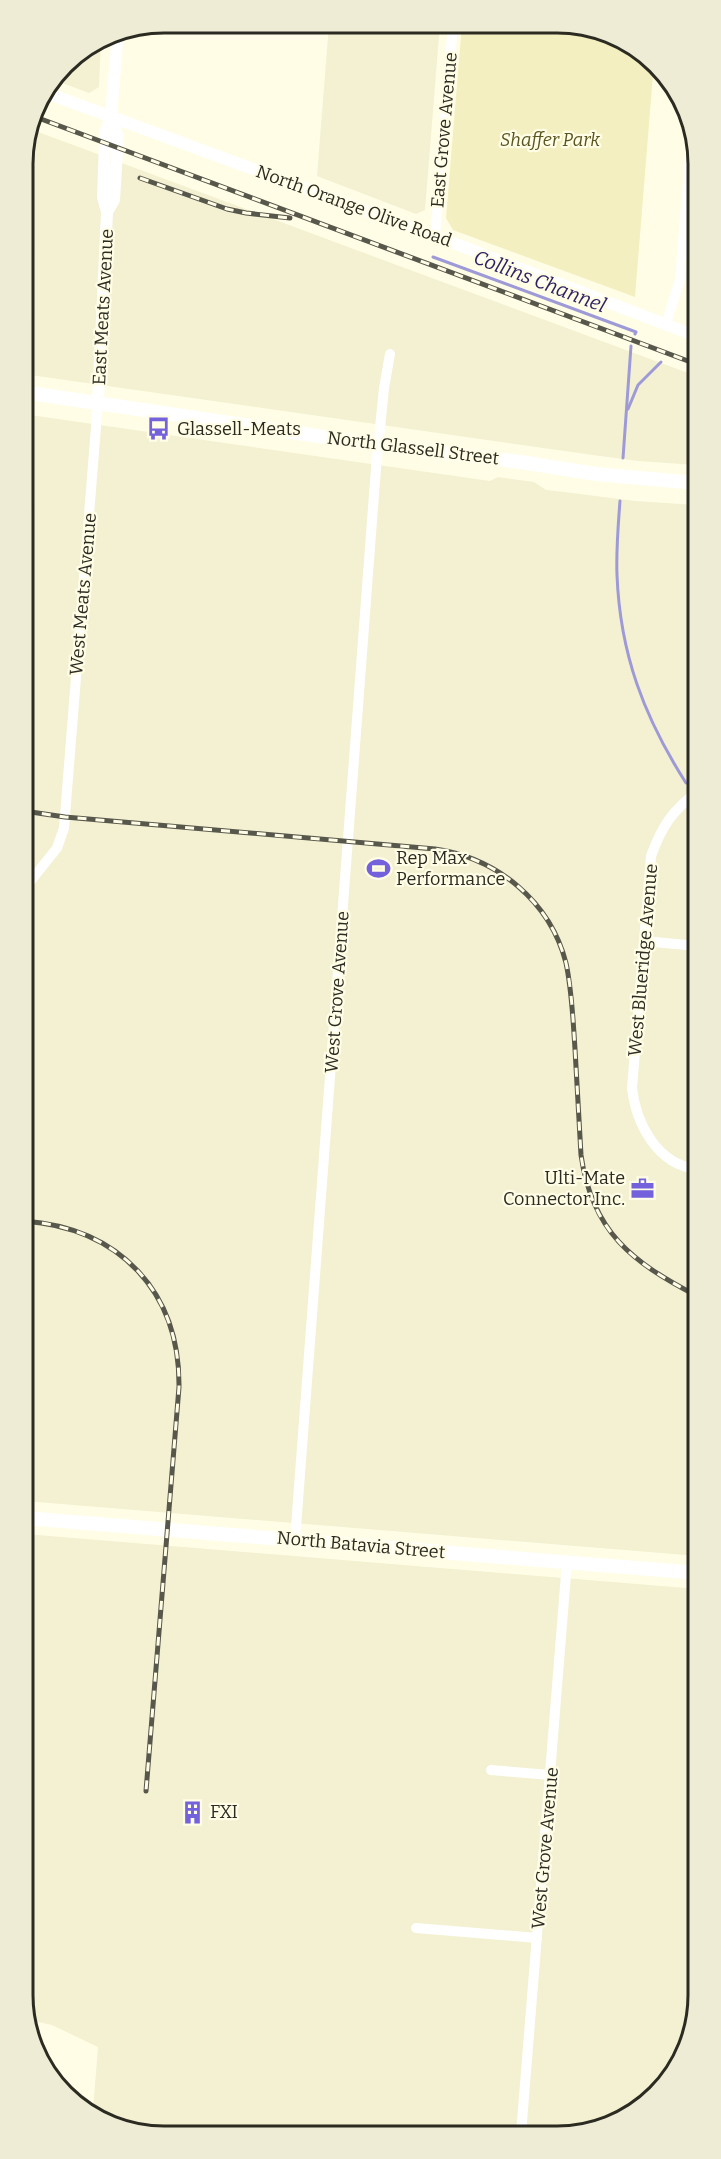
<svg xmlns="http://www.w3.org/2000/svg" width="721" height="2159" font-family="Bitter,serif">
<style>
.built{fill:#f3f1d2}
.green{fill:#f4efc0}
.lines{fill:none;stroke-linecap:round;stroke-linejoin:round}
.stream{stroke:#9d9ad7;stroke-width:3}
.minor{stroke:#fff;stroke-width:10}
.tertiary{stroke:#fff;stroke-width:12}
.secondary{stroke:#fff;stroke-width:14}
.rail-casing{stroke:#58574b;stroke-width:5}
.rail{stroke:#fffde5;stroke-width:3;stroke-dasharray:9;stroke-linecap:butt}
.labels{text-anchor:middle;stroke-width:4.5;stroke-linejoin:round;paint-order:stroke}
.street-label{font-size:18px;fill:#2c2b22;stroke:#fffde5}
.park-label{font-size:18px;font-style:italic;fill:#5a5420;stroke:#fffde5}
.poi-label{font-size:18px;fill:#2c2b22;stroke:#fffde5;text-anchor:start}
.water-label{font-size:20px;font-style:italic;fill:#2d1f66;stroke:#fffde5}
.rim{fill:none;stroke:#2c2b22;stroke-width:3}
</style>
<rect width="100%" height="100%" fill="#fffde5"/>
<g class="built">
<polygon points="329,24 440,24 425,210 416,214 317,176"/>
<polygon points="101,39 99,87 89,93 54,80 70,58"/>
<polygon points="30,129 696,376 696,465 638,461 593,455 23,374 23,154"/>
<polygon points="23,414 490,481 498,477 534,482 546,490 572,493 635,501 696,505 698,1556 25,1501"/>
<polygon points="25,1534 698,1589 698,2004 688,2049 664,2088 628,2117 585,2134 137,2134 93,2110 98,2047 52,2025 25,2019"/>
</g>
<polygon class="green" points="462,24 585,25 654,62 635,297 453,230 446,218"/>
<g class="lines">
<g class="stream">
<polyline points="433,257 636,332 635,334"/>
<polyline points="628,409 638,385 661,362"/>
<polyline points="623,458 631,346"/>
<path d="M 620,501 C 618,526 616,551 617,575 C 620,654 644,717 686,783"/>
</g>
<g class="minor">
<polyline points="435,236 453,24"/>
<polyline points="666,324 680,280 692,129"/>
<path d="M 697,792 C 672,811 662,826 651,856 L 632,1088 C 636,1123 657,1165 697,1169"/>
<polyline points="24,886 29,883 57,848 64,828 98,402"/>
<polyline points="644,941 697,946"/>
<polyline points="295,1540 376,468 384,388 390,354"/>
<polyline points="491,1770 550,1775"/>
<polyline points="416,1928 537,1938"/>
<polyline points="521,2134 567,1562"/>
</g>
<g class="tertiary">
<polyline points="44,92 435,236 696,336"/>
<polyline points="107,212 114,200 118,136 111,116"/>
<polyline points="98,402 107,212 103,197 105,143 105,133 111,116 118,32"/>
</g>
<g class="secondary">
<polyline points="23,392 378,445 521,462 596,474 696,483"/>
<polyline points="25,1518 698,1573"/>
</g>
<defs>
<g id="rail">
<polyline points="33,116 696,364"/>
<polyline points="140,178 227,209 246,213 290,218"/>
<path d="M 24,811 L 65,817 L 435,849 C 497,858 550,901 566,963 C 572,991 573,1020 575,1049 C 577,1085 579,1120 581,1155 C 592,1232 632,1262 697,1296"/>
<path d="M 24,1221 C 119,1228 180,1291 179,1387 L 146,1791"/>
</g>
</defs>
<use href="#rail" class="rail-casing"/>
<use href="#rail" class="rail"/>
</g>
<defs>
<symbol id="bus-bare" viewBox="-9 -9 18 18"><path d="M-5-6H5V4H4V6H2V4H-2V6H-4V4H-5ZM-3.5-4V0h7V-4ZM-3.5 1.2v1.5H-2V1.2ZM2 1.2v1.5H3.5V1.2Z" fill="#7461dc" stroke="#fffde5" stroke-width="2.5" paint-order="stroke"/></symbol>
<symbol id="stadium-bare" viewBox="-9 -9 18 18"><path d="M0-5a6.5 5 0 1 0 0 10a6.5 5 0 1 0 0-10ZM-3.5-1.8h7v3.6h-7Z" fill="#7461dc" stroke="#fffde5" stroke-width="2.5" paint-order="stroke"/></symbol>
<symbol id="office-bare" viewBox="-9 -9 18 18"><path d="M-6-3h4V-5.5h4V-3h4V5H-6ZM-1-4.5V-3h2v-1.5ZM-6 0V1H6V0Z" fill="#7461dc" stroke="#fffde5" stroke-width="2.5" paint-order="stroke"/></symbol>
<symbol id="building-bare" viewBox="-9 -9 18 18"><path d="M-4-6H4V6H1V3H-1V6H-4ZM-2.5-4.3h1.7v1.8h-1.7ZM.8-4.3h1.7v1.8H.8ZM-2.5-1h1.7V.8h-1.7ZM.8-1h1.7V.8H.8Z" fill="#7461dc" stroke="#fffde5" stroke-width="2.5" paint-order="stroke"/></symbol>
</defs>
<g fill-rule="evenodd">
<use href="#bus-bare" x="142" y="412" width="33" height="33"/>
<use href="#stadium-bare" x="362" y="852" width="33" height="33"/>
<use href="#office-bare" x="626" y="1172" width="33" height="33"/>
<use href="#building-bare" x="176" y="1796" width="33" height="33"/>
</g>
<g class="labels">
<g class="street-label">
<text transform="translate(444 130) rotate(-85)" y="6">East Grove Avenue</text>
<text transform="translate(354 206) rotate(20)" y="6">North Orange Olive Road</text>
<text transform="translate(103 307) rotate(-87)" y="6">East Meats Avenue</text>
<text transform="translate(413 448) rotate(7)" y="6">North Glassell Street</text>
<text transform="translate(83 594) rotate(-85)" y="6">West Meats Avenue</text>
<text transform="translate(643 960) rotate(-85)" y="6">West Blueridge Avenue</text>
<text transform="translate(337 992) rotate(-86)" y="6">West Grove Avenue</text>
<text transform="translate(361 1545) rotate(5)" y="6">North Batavia Street</text>
<text transform="translate(545 1848) rotate(-85)" y="6">West Grove Avenue</text>
</g>
<g class="park-label">
<text x="550" y="146">Shaffer Park</text>
</g>
<g class="poi-label">
<text x="177" y="435">Glassell-Meats</text>
<text x="396" y="864">Rep Max<tspan x="396" dy="21">Performance</tspan></text>
<text x="625" y="1184" text-anchor="end">Ulti-Mate<tspan x="625" dy="21">Connector Inc.</tspan></text>
<text x="210" y="1818">FXI</text>
</g>
<g class="water-label">
<text transform="translate(540 281) rotate(21)" y="7">Collins Channel</text>
</g>
</g>
<path d="M0 0H721V2159H0ZM164 33H557A131 131 0 0 1 688 164V1995A131 131 0 0 1 557 2126H164A131 131 0 0 1 33 1995V164A131 131 0 0 1 164 33Z" fill="#eeecd5" fill-rule="evenodd"/>
<path class="rim" d="M164 33H557A131 131 0 0 1 688 164V1995A131 131 0 0 1 557 2126H164A131 131 0 0 1 33 1995V164A131 131 0 0 1 164 33Z"/>
</svg>
